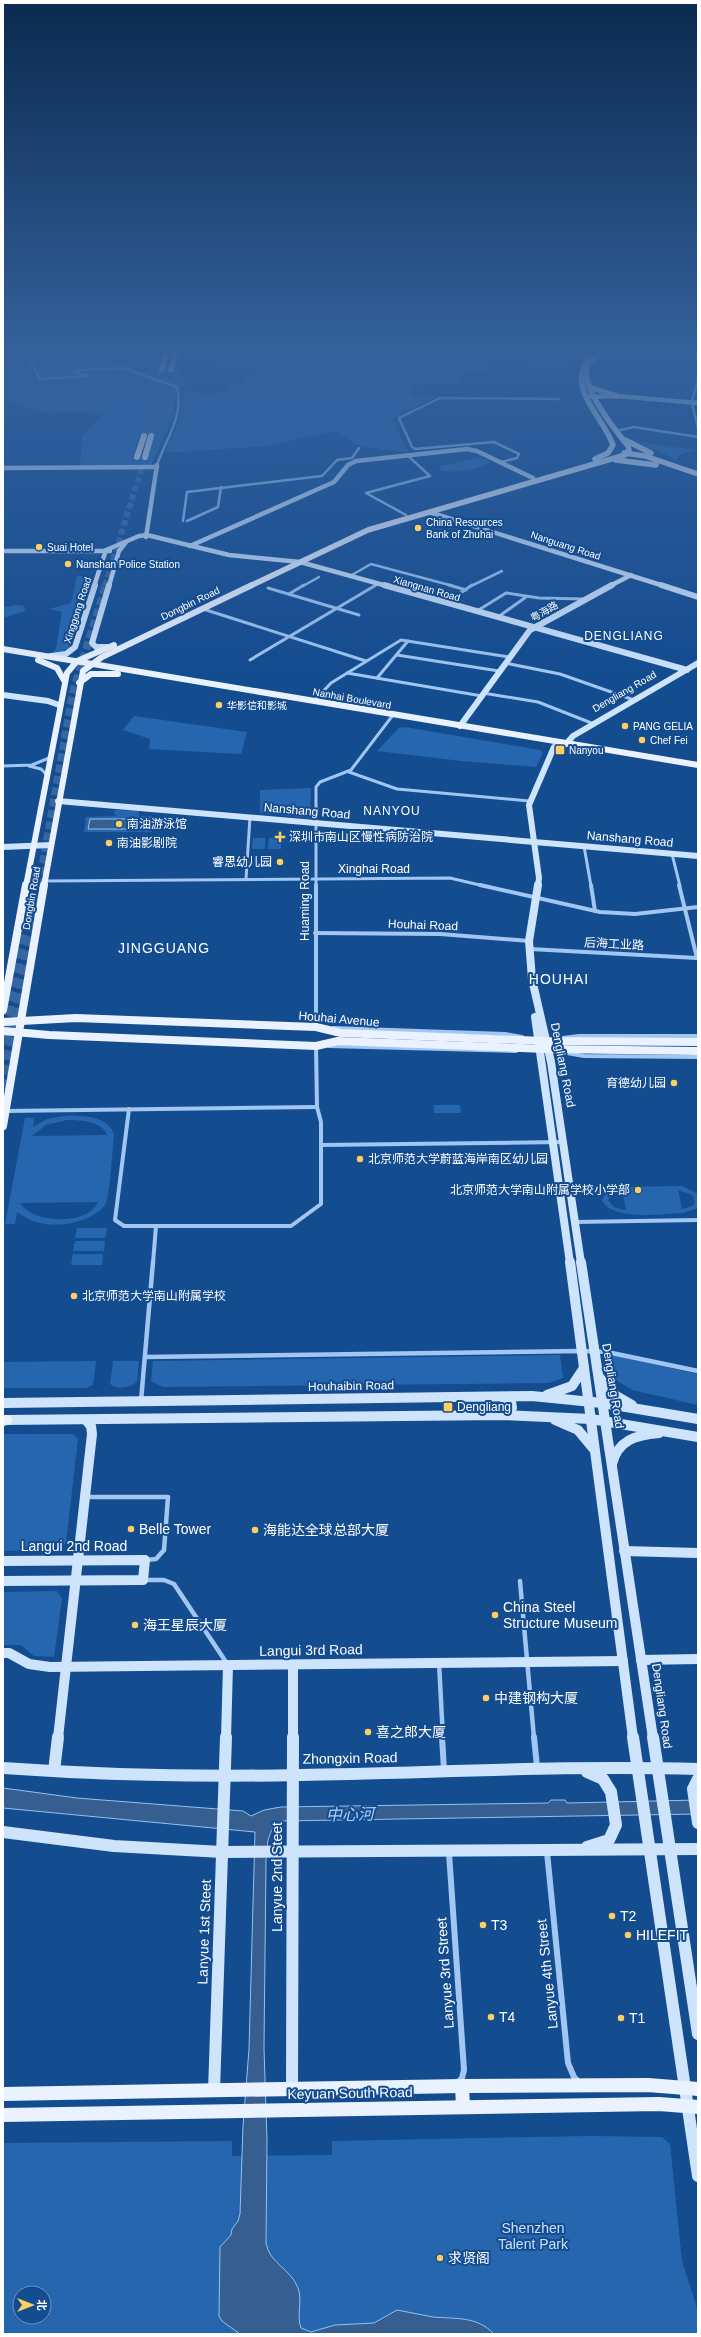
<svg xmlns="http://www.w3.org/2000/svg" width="701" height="2337" font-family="Helvetica,'Noto Sans SC',sans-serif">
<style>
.green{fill:#2666af;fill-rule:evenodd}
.water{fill:#365f90;stroke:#92c1f4}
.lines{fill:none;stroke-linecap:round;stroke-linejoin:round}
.highway-tunnel-far2{stroke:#3767a1;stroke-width:6;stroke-dasharray:6 3;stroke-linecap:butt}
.highway-tunnel-far1{stroke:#3767a1;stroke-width:8;stroke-dasharray:8 3.5;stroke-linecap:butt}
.highway-tunnel{stroke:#3767a1;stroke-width:10;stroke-dasharray:10 4.5;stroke-linecap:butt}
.street-far4{stroke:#a0c6f1;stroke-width:2.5}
.street-far3{stroke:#a0c6f1;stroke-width:3}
.street-far2{stroke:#a0c6f1;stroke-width:4}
.street-far1{stroke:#a0c6f1;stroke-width:4.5}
.street{stroke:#a0c6f1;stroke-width:6}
.secondary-far4{stroke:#cee3fc;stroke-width:4.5}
.secondary-far3{stroke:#cee3fc;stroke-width:6}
.secondary-far2{stroke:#cee3fc;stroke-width:8}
.secondary-far1{stroke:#cee3fc;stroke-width:10}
.secondary{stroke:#cee3fc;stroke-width:12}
.primary-far4{stroke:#eaf2ff;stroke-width:5.5}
.primary-far3{stroke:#eaf2ff;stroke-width:6}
.primary-far2{stroke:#eaf2ff;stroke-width:8}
.primary-far1{stroke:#eaf2ff;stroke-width:10}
.primary{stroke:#eaf2ff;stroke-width:14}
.highway{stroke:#fff;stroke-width:6}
.poi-dot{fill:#ffce60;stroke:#144c90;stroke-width:1.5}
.labels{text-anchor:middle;stroke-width:4;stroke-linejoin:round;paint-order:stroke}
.far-poi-label{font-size:10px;fill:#fff;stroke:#144c90;text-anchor:start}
.far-street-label{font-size:10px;fill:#fff;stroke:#144c90}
.far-quarter-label{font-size:12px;letter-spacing:1px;fill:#fff;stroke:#144c90}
.street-label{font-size:12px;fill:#fff;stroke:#144c90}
.poi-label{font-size:12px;fill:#fff;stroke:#144c90;text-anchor:start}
.quarter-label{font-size:14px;letter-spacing:1px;fill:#fff;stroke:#144c90}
.near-poi-label{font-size:14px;fill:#fff;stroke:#144c90;text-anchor:start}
.near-street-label{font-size:14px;fill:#fff;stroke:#144c90}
.near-park-label{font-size:14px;fill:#c7e0fc;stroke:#144c90}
.near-water-label{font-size:16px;font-style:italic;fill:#acd0f8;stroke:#144c90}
</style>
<rect width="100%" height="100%" fill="#144c90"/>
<g class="green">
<path d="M 3,348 L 159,348 L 155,368 L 181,369 L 180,377 L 190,378 L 176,390 L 173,417 L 151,465 L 80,465 L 82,436 L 99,420 L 100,415 C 81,408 61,415 41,412 C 27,409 18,400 3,400 ZM 139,436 L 154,436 L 147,457 L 133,457 Z"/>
<polygon points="188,348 315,348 321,354 322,358 331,362 336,355 333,348 429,348 427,360 445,365 492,365 496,367 491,370 459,372 461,382 412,385 412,397 434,397 392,419 408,452 362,447 335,431 265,446 165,453 178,423 182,398 186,391 205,394 229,392 224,389 232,383 239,384 257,368 200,361 184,362"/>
<polygon points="487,348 547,348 580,354 565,368 510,361 502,355 482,353"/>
<polygon points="636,441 694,450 678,455 677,460"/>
<path d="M 475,458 L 485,459 L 490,462 C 483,469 447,475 438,469 L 441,466 Z"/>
<polygon points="77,576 90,576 69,648 63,651 54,652 56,648 62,612 49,609 71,603"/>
<polygon points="17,605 24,606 25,611 3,618 3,607"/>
<polygon points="134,716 247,732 241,754 149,749 150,739 123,730"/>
<polygon points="405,727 540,750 543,753 536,767 461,761 377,751 399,728"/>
<polygon points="311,788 310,818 260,813 260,790"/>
<polygon points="115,810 139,811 139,816 154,816 152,832 84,832 86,817 117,816 114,814"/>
<polygon points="281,837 281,849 268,849 269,838"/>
<polygon points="253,838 265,838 265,849 252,849"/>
<polygon points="434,1105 460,1105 461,1113 434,1113"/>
<path d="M 64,1116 C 80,1115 109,1115 114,1135 C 112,1153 111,1187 106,1203 C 104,1208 98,1212 93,1215 C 70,1228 39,1229 17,1212 L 15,1224 L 5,1224 L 25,1118 L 34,1118 L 33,1127 L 47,1119 ZM 67,1120 C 80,1120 102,1121 107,1135 L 32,1136 L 46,1125 ZM 98,1202 C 89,1225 34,1225 20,1203 Z"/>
<path d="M 682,1186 L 698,1194 L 698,1208 L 683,1213 C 664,1214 610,1221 602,1200 L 607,1190 L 616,1187 ZM 622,1190 L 626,1209 L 625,1210 L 614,1207 L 608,1200 L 612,1193 ZM 678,1190 L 692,1195 L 695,1202 L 692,1206 L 682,1209 Z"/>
<polygon points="77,1228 107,1228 105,1238 75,1238"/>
<polygon points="75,1241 105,1241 104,1251 73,1251"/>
<polygon points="73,1254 103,1254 102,1265 71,1265"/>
<polygon points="560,1355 563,1378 549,1383 163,1387 151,1381 153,1361"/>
<polygon points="612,1355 698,1374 698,1405 632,1390 616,1380"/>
<polygon points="96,1361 93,1385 86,1388 3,1388 3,1362"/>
<path d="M 113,1361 L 139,1361 L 137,1382 C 129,1388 119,1390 110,1384 Z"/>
<polygon points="3,1434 73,1434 78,1439 66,1543 56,1550 3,1551"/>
<polygon points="57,1591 62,1598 54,1657 34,1656 21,1645 3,1645 3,1592"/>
<path d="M 591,2136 L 662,2137 L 670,2144 L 682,2261 L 698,2311 L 698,2334 L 3,2334 L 3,2143 L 232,2141 L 232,2156 L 332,2155 L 332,2141 ZM 20,2293 L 44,2293 L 44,2317 L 20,2317 Z"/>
</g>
<g class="water">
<polygon points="315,348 333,348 336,353 334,356 335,358 333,362 322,358 321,354"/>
<polygon points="153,818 152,829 138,829 139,819"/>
<polygon points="90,819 131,819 130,829 88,829"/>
<path d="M 3,1788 L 77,1798 L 243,1811 L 251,1816 L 264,1810 L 281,1807 L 548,1803 L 551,1800 L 565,1800 L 567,1803 L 698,1800 L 698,1814 L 281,1821 C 267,1829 267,1846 266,1861 L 264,2048 L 267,2141 L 266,2243 C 269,2263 291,2269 298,2288 C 303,2301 296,2315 301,2328 L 311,2332 L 335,2325 L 374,2323 L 397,2310 C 409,2312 421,2315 433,2317 C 456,2319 477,2316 494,2334 L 240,2334 L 222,2321 L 219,2316 L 220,2247 L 231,2235 L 232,2229 L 238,2221 L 240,2214 L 243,2126 L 249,2049 L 255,1832 L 3,1808 Z"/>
</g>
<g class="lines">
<g class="highway-tunnel-far2">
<polyline points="144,436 162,369"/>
<polyline points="151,436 171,369"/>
<polyline points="105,586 145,457"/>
</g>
<polyline class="highway-tunnel-far1" points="39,886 73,692 106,585"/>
<g class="highway-tunnel">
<polyline points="3,1044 27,909"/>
<polyline points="3,1089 39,885"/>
</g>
<g class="street-far4">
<path d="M 31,348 L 23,354 L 31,361 L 40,379 L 88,376 L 74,372 L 77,370 L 123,368 L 177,387 C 184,416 166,439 157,465"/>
<polyline points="555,348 591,354"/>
<polyline points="676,348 698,356 695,358 698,361"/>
<polyline points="692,402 698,378"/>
<polyline points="692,404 698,428"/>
<polyline points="616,431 634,427 698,437"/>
<polyline points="502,462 517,458 519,454 494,442 415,449 412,447 399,418 440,398 559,399"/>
<polyline points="406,515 366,493 430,476 407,455"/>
<polyline points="183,521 187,492 322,476 337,460 352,458 359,448"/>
<polyline points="187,521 218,507 221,487"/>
<polyline points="350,576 371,564 453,586"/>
<polyline points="303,586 319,577"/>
<polyline points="374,586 378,584"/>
<polyline points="471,586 502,571"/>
</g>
<g class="street-far3">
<polyline points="449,585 466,590"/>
<polyline points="268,588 359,615"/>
<polyline points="289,594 304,585"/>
<polyline points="446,603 472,585"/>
<polyline points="203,609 366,661"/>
<polyline points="477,611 506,593 539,598 584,599"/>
<polyline points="498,617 526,597"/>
<polyline points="397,655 499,671"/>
<polyline points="250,660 376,585"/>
<polyline points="505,663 560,674 634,700"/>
<polyline points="347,673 482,696"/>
<polyline points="377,678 408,641"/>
<polyline points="483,693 538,702 594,724"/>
<polyline points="314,701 331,683 401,640 509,657"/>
<polyline points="3,766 32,765 49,758"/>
<polyline points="29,766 41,769 46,774"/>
<polyline points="349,772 397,789 529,801"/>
<polyline points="584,846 591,886"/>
<polyline points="672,854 680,886"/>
<polyline points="246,879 250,817"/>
<polyline points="45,881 450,878 484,886"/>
<polyline points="316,886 316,787 320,782 351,770 393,715"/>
</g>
<g class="street-far2">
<polyline points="316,885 316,1027"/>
<polyline points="480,885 600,912 635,914 698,907"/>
<polyline points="591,885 595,911"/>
<polyline points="315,933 440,934 529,941"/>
<polyline points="530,949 697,958 679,885"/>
<polyline points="333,1028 505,1034 522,1037"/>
<polyline points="563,1038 579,1036 698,1036"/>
<polyline points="329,1046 516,1051"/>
<polyline points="567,1053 584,1056 698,1057"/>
<polyline points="129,1109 115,1220 124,1226 291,1226 321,1204 321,1122 317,1107 316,1046"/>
<polyline points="6,1111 317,1107"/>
<polyline points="321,1145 563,1142"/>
<polyline points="575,1222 698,1220"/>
<polyline points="153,1263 156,1226"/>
</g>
<g class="street-far1">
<polyline points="145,1357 582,1351 607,1352 698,1371"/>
<polyline points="141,1401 153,1262"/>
<polyline points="85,1497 168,1497 164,1550 156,1559 146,1560"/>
<polyline points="143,1580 164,1580 174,1584 228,1665"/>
<polyline points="520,1581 534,1738"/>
<polyline points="439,1663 443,1738"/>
</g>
<g class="street">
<polyline points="442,1737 444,1770"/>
<polyline points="534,1737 537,1767"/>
<polyline points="547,1852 568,2063 574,2077 580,2083"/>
<polyline points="449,1853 464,2070 462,2078 457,2083"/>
</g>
<g class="secondary-far4">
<polyline points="587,397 617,396 698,403"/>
<polyline points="3,468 157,467"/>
<polyline points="429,512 664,586"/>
<polyline points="146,537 157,465"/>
<polyline points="190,546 334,482 348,465 356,461 467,449 477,451 533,478"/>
<polyline points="3,551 110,551"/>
<polyline points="94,586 106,550 139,536 147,535 229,555 300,562 387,586"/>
<polyline points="109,586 119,551 126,542"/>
<polyline points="610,586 631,575"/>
</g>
<g class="secondary-far3">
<polyline points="109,585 92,643 96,647 109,647"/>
<polyline points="384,585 687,670"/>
<polyline points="661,585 698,597"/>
<polyline points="51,656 66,654 75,647 95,585"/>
<polyline points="3,695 48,701 59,705"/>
<polyline points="460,726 530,630 612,585"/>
<polyline points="566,744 573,736 698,663"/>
<polyline points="58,801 698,856"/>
<polyline points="3,847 51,845"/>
<polyline points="538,886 539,878 529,805 554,747"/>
</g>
<g class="secondary-far2">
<polyline points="538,885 529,941 532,979 551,1062 581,1263"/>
<polyline points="535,1017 570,1263"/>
</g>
<g class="secondary-far1">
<polyline points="570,1262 633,1738"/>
<polyline points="581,1262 653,1738"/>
<polyline points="599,1377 613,1394 632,1405"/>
<polyline points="547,1395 572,1386 584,1368"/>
<polyline points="502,1397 511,1401 512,1408 503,1414"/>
<polyline points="3,1403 532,1396 602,1403 698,1419"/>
<polyline points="3,1420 503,1415 591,1419 698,1437"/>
<polyline points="555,1420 578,1430 593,1448"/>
<path d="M 612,1464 C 618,1440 636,1435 659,1433"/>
<polyline points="624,1551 698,1553"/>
<polyline points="3,1561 145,1560 143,1580 3,1581"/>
<polyline points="3,1653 9,1653 29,1664 50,1667 623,1661"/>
<polyline points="641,1660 698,1659"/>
<polyline points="58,1738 92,1434 91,1426 86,1420"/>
<polyline points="226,1738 228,1665"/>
<polyline points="293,1738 293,1665"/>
</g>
<g class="secondary">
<polyline points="633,1737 698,2176"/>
<polyline points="653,1737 698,2034"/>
<path d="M 3,1768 C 102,1775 201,1777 300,1775 C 432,1773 565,1765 698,1769"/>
<polyline points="54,1771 58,1737"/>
<polyline points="587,1772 603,1779 611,1792 616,1825 609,1840 587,1847"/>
<polyline points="698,1779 693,1789 698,1823"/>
<polyline points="3,1832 114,1846 222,1852 698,1849"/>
<polyline points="292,2090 293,1737"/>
<polyline points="214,2091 226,1737"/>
</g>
<g class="primary-far4">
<path d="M 588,358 C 567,391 602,414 613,445 L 608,453 L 595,459"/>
<polyline points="589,387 617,396"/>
<polyline points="625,440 651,453"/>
<polyline points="624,453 645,456 698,474"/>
<polyline points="616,460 656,465"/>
<path d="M 250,586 L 368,530 L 625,455 L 629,450 L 628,446 C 616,431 581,388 587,368 C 590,359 601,353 607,348"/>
</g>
<g class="primary-far3">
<polyline points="3,649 698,765"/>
<polyline points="38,660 57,668 65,682"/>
<polyline points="79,683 91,674 118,674"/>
<polyline points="26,886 67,673 77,661 114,645"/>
<polyline points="44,886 83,671 102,657 252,585"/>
</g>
<g class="primary-far2">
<polyline points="3,1010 26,885"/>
<polyline points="3,1022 76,1018 316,1027 341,1033 544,1041 698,1042"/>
<polyline points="3,1031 49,1035 316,1046 338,1041 546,1049 698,1051"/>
<polyline points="3,1126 44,885"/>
</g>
<polyline class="primary-far1" points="3,1421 7,1420"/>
<g class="primary">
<polyline points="462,2086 463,2107"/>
<polyline points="3,2094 462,2086 648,2085 698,2089"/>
<polyline points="3,2115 659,2104 698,2107"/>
</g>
<g class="highway">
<polyline points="162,369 168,348"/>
<polyline points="171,369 177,348"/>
<polyline points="137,457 144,436"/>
<polyline points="145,457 151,436"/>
</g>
</g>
<linearGradient id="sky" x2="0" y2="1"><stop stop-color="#0b2a4f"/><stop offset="0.52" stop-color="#34619c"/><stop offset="1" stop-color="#34619c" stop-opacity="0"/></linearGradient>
<rect width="701" height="675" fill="url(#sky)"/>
<g class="poi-dot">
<circle cx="418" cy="528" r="4"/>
<circle cx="39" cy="547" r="4"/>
<circle cx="68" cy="564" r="4"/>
<circle cx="219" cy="705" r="4"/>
<circle cx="625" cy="726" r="4"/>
<circle cx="642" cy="740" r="4"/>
<rect x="555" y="745" width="10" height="10" rx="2"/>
<circle cx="119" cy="824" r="4"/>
<path d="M278 831h4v4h4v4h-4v4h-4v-4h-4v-4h4z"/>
<circle cx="109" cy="843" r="4"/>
<circle cx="280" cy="862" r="4"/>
<circle cx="674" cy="1083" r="4"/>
<circle cx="360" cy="1159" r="4"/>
<circle cx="638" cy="1190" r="4"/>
<circle cx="74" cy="1296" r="4"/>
<rect x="443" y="1402" width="10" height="10" rx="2"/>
<circle cx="131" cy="1529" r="4"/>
<circle cx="255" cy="1530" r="4"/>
<circle cx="495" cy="1615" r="4"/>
<circle cx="135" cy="1625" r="4"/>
<circle cx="486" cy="1698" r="4"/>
<circle cx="368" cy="1732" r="4"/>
<circle cx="612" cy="1916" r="4"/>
<circle cx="483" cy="1925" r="4"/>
<circle cx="628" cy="1935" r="4"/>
<circle cx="491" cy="2017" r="4"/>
<circle cx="621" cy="2018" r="4"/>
<circle cx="440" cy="2258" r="4"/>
</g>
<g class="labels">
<g class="far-poi-label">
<text x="426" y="526">China Resources<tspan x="426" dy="12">Bank of Zhuhai</tspan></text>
<text x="47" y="551">Suai Hotel</text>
<text x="76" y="568">Nanshan Police Station</text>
<text x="227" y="709">华影信和影城</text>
<text x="633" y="730">PANG GELIA</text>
<text x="650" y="744">Chef Fei</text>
<text x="569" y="754">Nanyou</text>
</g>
<g class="far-street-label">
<text transform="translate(566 545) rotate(18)" y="4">Nanguang Road</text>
<text transform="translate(427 588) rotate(16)" y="4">Xiangnan Road</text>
<text transform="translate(190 603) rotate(-26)" y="4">Dongbin Road</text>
<text transform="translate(77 610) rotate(-72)" y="4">Xinggong Road</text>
<text transform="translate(544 611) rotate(-30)" y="4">粤海路</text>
<text transform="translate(624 691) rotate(-30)" y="4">Dengliang Road</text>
<text transform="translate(352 698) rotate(10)" y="4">Nanhai Boulevard</text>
<text transform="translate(31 898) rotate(-80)" y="4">Dongbin Road</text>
</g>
<g class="far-quarter-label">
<text x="624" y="640">DENGLIANG</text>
<text x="392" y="815">NANYOU</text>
</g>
<g class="street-label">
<text transform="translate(307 811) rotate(5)" y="4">Nanshang Road</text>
<text transform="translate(630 839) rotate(5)" y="4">Nanshang Road</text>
<text x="374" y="873">Xinghai Road</text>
<text transform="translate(305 901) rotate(-90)" y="4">Huaming Road</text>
<text transform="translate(423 925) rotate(2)" y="4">Houhai Road</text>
<text transform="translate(614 944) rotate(3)" y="4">后海工业路</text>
<text transform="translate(339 1019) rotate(5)" y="4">Houhai Avenue</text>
<text transform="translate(563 1065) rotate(79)" y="4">Dengliang Road</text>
<text transform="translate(351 1386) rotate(-1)" y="4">Houhaibin Road</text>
<text transform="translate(613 1386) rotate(81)" y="4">Dengliang Road</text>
<text transform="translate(662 1706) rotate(82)" y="4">Dengliang Road</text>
</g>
<g class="poi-label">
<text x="127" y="828">南油游泳馆</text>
<text x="289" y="841">深圳市南山区慢性病防治院</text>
<text x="117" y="847">南油影剧院</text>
<text x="272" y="866" text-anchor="end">睿思幼儿园</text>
<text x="666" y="1087" text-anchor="end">育德幼儿园</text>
<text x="368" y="1163">北京师范大学蔚蓝海岸南区幼儿园</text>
<text x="630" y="1194" text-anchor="end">北京师范大学南山附属学校小学部</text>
<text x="82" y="1300">北京师范大学南山附属学校</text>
<text x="457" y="1411">Dengliang</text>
</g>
<g class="quarter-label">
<text x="164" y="953">JINGGUANG</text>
<text x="559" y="984">HOUHAI</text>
</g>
<g class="near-poi-label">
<text x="139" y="1534">Belle Tower</text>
<text x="263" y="1535">海能达全球总部大厦</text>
<text x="503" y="1612">China Steel<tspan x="503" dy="16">Structure Museum</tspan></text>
<text x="143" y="1630">海王星辰大厦</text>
<text x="494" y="1703">中建钢构大厦</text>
<text x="376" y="1737">喜之郎大厦</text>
<text x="620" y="1921">T2</text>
<text x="491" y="1930">T3</text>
<text x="636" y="1940">HILEFIT</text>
<text x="499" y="2022">T4</text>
<text x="629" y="2023">T1</text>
<text x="448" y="2263">求贤阁</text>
</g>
<g class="near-street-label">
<text x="74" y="1551">Langui 2nd Road</text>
<text transform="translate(311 1650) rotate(-1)" y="5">Langui 3rd Road</text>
<text transform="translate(350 1758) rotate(-1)" y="5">Zhongxin Road</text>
<text transform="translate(277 1877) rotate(-90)" y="5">Lanyue 2nd Steet</text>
<text transform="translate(204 1932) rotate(-88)" y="5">Lanyue 1st Steet</text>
<text transform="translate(445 1973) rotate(-94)" y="5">Lanyue 3rd Street</text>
<text transform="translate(547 1974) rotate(-96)" y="5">Lanyue 4th Street</text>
<text transform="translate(350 2093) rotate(-1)" y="5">Keyuan South Road</text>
</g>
<g class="near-park-label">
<text x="533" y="2233">Shenzhen<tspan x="533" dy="16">Talent Park</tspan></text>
</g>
<g class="near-water-label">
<text transform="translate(350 1814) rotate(-1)" y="6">中心河</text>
</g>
</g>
<rect width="701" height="2337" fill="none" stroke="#ffffff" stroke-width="8"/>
<g transform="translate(32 2305) rotate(90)"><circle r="19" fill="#144c90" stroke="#7294bc"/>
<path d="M0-3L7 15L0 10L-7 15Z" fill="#ffce60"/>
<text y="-6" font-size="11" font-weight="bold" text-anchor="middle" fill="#ffffff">北</text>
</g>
</svg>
